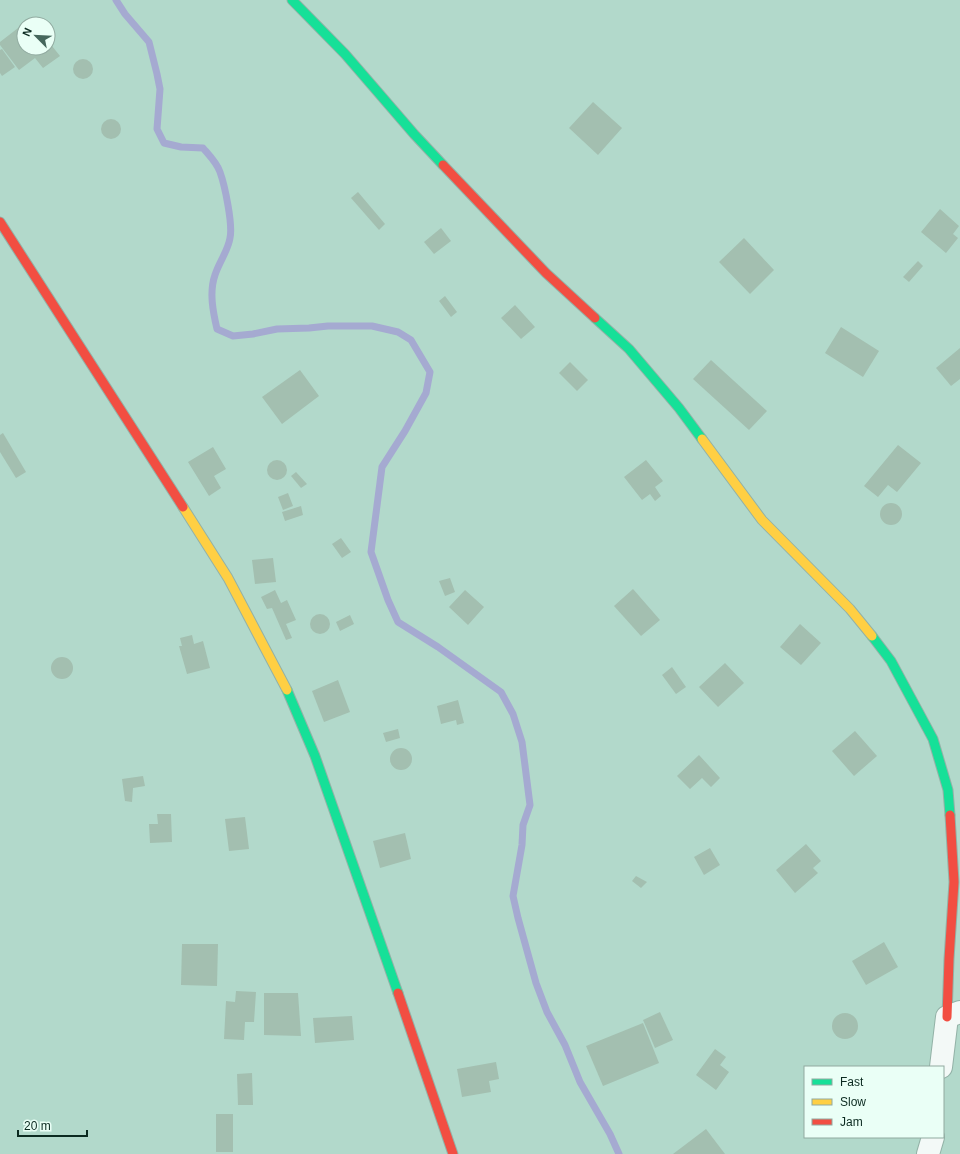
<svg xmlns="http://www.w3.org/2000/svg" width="960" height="1154" font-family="Arial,sans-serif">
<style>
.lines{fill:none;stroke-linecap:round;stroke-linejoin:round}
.stream{stroke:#a5aad1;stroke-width:7}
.building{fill:#a3bfb0}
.street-casing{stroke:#93b2a7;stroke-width:24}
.fast-casing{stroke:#93b2a7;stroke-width:11}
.slow-casing{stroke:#93b2a7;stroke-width:11}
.jam-casing{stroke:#93b2a7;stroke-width:11}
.street{stroke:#f3f9f7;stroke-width:22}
.fast{stroke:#16e098;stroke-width:9}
.slow{stroke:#ffcf43;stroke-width:9}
.jam{stroke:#f24e42;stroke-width:9}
</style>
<rect width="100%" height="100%" fill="#b2d9cb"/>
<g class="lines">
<path class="stream" d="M 116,0 L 125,14 L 149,42 L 157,74 L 160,89 L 157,129 L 164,143 L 181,147 L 203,148 C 209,155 217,163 220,172 C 225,186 233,225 230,238 C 228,251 219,262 215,275 C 209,292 213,312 217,329 L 233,336 L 253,334 L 277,329 L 309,328 L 328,326 L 372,326 L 398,332 L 411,340 L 430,372 L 426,393 L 405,431 L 382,467 L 371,552 L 388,600 L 398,622 L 438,647 L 501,692 L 513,714 L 522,742 L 530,805 L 523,825 L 522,845 L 513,896 L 518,918 L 536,983 L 547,1012 L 565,1045 L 580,1082 L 610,1134 L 619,1154"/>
</g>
<g class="building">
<polygon points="31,18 35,24 24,24 24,48 48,48 48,41 60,56 43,68 35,58 19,70 0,45 0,42"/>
<polygon points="2,49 15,67 2,76 0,73 0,50"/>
<circle cx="83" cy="69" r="10"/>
<polygon points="593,102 622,128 598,155 569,128"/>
<circle cx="111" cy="129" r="10"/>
<polygon points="358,192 385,224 379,230 351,198"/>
<polygon points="940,209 959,226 953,234 958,238 946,253 921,232"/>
<polygon points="441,228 451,241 434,254 424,242"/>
<polygon points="744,238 774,270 750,294 719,262"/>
<polygon points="918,261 923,266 909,282 903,277"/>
<polygon points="445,296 457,312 451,317 439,301"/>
<polygon points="515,305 535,327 521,339 501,318"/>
<polygon points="841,327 879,351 863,377 825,353"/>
<polygon points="960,348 960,379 951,386 936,368"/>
<polygon points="711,360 767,411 749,430 693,379"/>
<polygon points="570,362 588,380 577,391 559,373"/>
<polygon points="300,370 319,396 282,424 262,397"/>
<polygon points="3,433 26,472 16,478 0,452 0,435"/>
<polygon points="898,445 921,463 897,492 888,485 878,497 864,486"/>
<polygon points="213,447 226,469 214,476 221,488 209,496 188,462"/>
<circle cx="277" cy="470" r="10"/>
<polygon points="646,460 663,481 655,487 661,496 655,501 650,494 642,500 624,477"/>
<polygon points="296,472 307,484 301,488 291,476"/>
<polygon points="288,493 293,506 283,510 278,497"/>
<circle cx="891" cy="514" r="11"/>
<polygon points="301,506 303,515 285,521 282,512"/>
<polygon points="341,538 351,552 342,558 332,544"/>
<polygon points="273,558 276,582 255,584 252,560"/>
<polygon points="450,578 455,592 445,596 439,581"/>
<polygon points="633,589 660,620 641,636 614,606"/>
<polygon points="275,590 281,603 287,600 296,620 286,624 292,638 286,640 272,608 267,609 261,597"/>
<polygon points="465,590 484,607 468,625 449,607"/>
<circle cx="320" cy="624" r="10"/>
<polygon points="350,615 354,624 340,631 336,622"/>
<polygon points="800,624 821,643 801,665 780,647"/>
<polygon points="192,635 194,644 203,641 210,668 187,674 179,646 182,646 180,638"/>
<circle cx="62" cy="668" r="11"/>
<polygon points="725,663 744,683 718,707 699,687"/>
<polygon points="672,667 686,687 676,694 662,675"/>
<polygon points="338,680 350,712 324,722 312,691"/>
<polygon points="458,700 464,723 457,725 456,720 441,724 437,706"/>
<polygon points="398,729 400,738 386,742 383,733"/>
<polygon points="855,731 877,756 854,776 832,751"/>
<circle cx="401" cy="759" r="11"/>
<polygon points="699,755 720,778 711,787 702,778 690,789 677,776"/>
<polygon points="143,776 145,786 133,788 132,802 125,801 122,779"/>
<polygon points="157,814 171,814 172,842 150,843 149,824 158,824"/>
<polygon points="245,817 249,849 229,851 225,819"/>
<polygon points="405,833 411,859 380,868 373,841"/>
<polygon points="806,844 821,861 813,868 818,873 795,893 776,870"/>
<polygon points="710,848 720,865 704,875 694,857"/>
<polygon points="636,876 647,882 641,888 632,881"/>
<polygon points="884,942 898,967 866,985 852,961"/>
<polygon points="182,944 218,944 217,986 181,985"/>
<polygon points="236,991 256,992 254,1022 245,1022 244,1040 224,1039 226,1001 235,1002"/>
<polygon points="264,993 298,993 301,1036 264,1035"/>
<polygon points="660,1012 673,1040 655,1048 643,1020"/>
<circle cx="845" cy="1026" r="13"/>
<polygon points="352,1016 354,1040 315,1043 313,1018"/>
<polygon points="643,1023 659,1063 603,1086 586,1046"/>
<polygon points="715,1049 726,1057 720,1065 729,1072 716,1090 696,1075"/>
<polygon points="496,1062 499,1079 489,1081 491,1092 462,1097 457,1069"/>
<polygon points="252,1073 253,1105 238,1105 237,1074"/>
<rect x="216" y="1114" width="17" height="38"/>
<polygon points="706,1129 725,1154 673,1154"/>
</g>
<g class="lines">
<defs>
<g id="street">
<polyline points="941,1067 947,1017 960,1012"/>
<polyline points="928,1154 933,1137"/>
</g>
<g id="fast">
<polyline points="292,0 345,54 414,134 443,165"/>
<polyline points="595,318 629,349 679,408 702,439"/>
<polyline points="872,636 891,661 933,739 948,790 950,815"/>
<polyline points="287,690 315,756 398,993"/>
</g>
<g id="slow">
<polyline points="702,439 762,520 850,609 872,636"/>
<polyline points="183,507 228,578 287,690"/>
</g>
<g id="jam">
<polyline points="443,165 546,273 595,318"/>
<polyline points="0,222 183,507"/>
<polyline points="398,993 453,1154"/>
<polyline points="947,1017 949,959 954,882 950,815"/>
</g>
</defs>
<use href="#street" class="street-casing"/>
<use href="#fast" class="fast-casing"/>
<use href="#slow" class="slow-casing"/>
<use href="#jam" class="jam-casing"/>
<use href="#street" class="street"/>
<use href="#fast" class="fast"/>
<use href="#slow" class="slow"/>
<use href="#jam" class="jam"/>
</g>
<rect x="804" y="1066" width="140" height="72" fill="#eafff6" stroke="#91aaa0"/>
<rect x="812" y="1079" width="20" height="6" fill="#16e098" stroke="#91aaa0"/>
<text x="840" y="1086" font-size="12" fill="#0b2a20">Fast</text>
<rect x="812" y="1099" width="20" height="6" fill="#ffcf43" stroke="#91aaa0"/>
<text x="840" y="1106" font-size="12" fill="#0b2a20">Slow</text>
<rect x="812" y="1119" width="20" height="6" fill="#f24e42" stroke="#91aaa0"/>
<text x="840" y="1126" font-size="12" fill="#0b2a20">Jam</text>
<g transform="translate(36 36) rotate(294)"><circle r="19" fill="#eafff6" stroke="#91aaa0"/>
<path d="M0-3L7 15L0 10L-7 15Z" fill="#45675c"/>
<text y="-6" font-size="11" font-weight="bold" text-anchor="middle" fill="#0b2a20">N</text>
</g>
<path d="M18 1130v6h69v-6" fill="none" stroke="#0b2a20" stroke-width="2"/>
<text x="24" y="1130" font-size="12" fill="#0b2a20" stroke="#eafff6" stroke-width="3" paint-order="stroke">20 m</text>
</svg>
